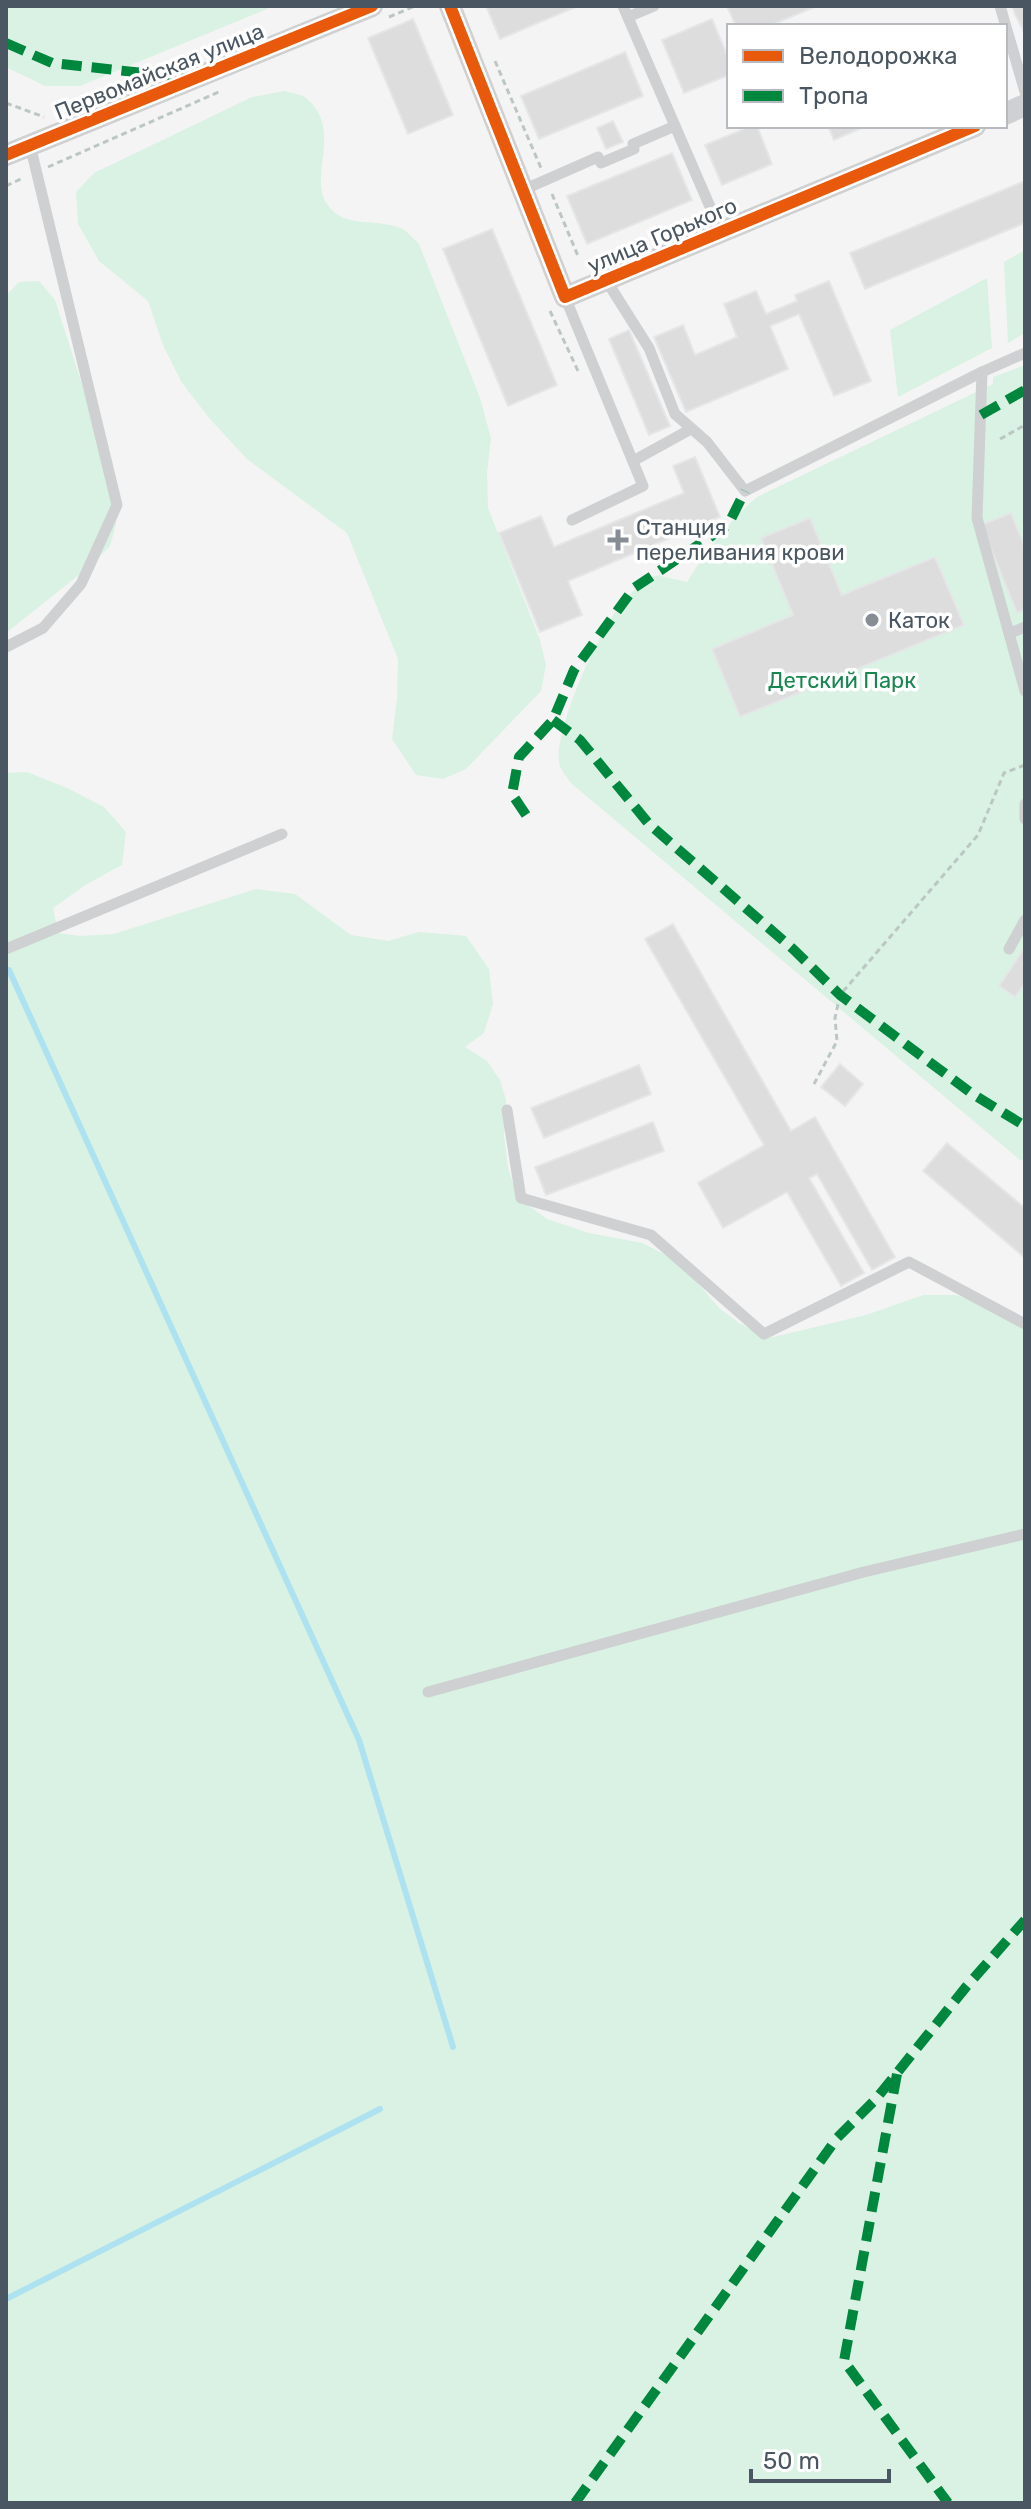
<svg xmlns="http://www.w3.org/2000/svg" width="1031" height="2509" font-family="Rubik,sans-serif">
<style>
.green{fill:#d9f2e3}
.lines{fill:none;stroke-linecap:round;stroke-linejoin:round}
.stream{stroke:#aee2f0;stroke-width:6}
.building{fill:#ddddde;stroke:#e5e6e7;stroke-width:2}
.path{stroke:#bcc7c4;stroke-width:3;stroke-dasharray:6 4;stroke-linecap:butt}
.service{stroke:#ced0d2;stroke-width:11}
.minor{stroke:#ced0d2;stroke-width:22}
.quiet{stroke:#00873e;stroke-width:10;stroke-dasharray:20 10;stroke-linecap:butt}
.cycleway-casing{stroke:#fff;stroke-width:17}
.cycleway{stroke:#e8590c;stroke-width:12}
.poi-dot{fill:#868d94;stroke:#fff;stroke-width:3}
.labels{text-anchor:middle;stroke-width:7;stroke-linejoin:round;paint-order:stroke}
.street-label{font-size:22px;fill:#4a5661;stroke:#fff}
.poi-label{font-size:22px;fill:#4a5661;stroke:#fff;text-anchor:start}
.park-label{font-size:22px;fill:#17864f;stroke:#fff}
</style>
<rect width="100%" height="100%" fill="#f4f4f4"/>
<g class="green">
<polygon points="6,6 274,6 80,86 45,86 6,67"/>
<path d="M 284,91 C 291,93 302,94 307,99 C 343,129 308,176 327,204 C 343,229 376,218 400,228 C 407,230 413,239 419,244 L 480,398 L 491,438 L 487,473 L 488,508 L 540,640 L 546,665 L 541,691 L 466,769 L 443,779 L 416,775 L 392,739 L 397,699 L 398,659 L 347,533 L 247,459 L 210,419 L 182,383 L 163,345 L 148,301 L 99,261 L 78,224 L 76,192 L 94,173 L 252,97 Z"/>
<polygon points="1025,250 1025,333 1008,343 1004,262"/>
<polygon points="987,278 992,348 898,397 890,330"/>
<polygon points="39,281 55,300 114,485 116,524 110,546 90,566 6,633 6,296 19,282"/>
<path d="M 1025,365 L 1025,1160 L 1020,1160 L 572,784 C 567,777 561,771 559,763 C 554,728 601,625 626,598 C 634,589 646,582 656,575 L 687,582 C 705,552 730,520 757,497 L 993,384 L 993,377 Z"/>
<polygon points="27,772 67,788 104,807 126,832 122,865 87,884 53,908 58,933 80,936 114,934 256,889 295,894 351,935 388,941 419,932 466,936 489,969 493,1004 484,1033 465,1047 487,1061 500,1080 506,1100 504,1135 508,1168 518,1198 547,1219 589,1233 642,1243 664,1254 684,1267 719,1308 739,1323 769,1338 866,1315 923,1295 956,1295 991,1306 1025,1322 1025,2503 6,2503 6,773"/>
</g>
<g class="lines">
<g class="stream">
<polyline points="9,970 359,1740 453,2047"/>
<polyline points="6,2299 380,2109"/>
</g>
</g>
<g class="building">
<polygon points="486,6 578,6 500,39"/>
<polygon points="727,6 817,6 769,26 736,26"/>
<polygon points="1012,6 1025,6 1025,34 1015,14"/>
<polygon points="413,19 453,115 408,134 368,38"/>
<polygon points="712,19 729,60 729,75 684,93 662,40"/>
<polygon points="625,52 643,96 539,139 521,96"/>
<polygon points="613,121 623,142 606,149 597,128"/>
<polygon points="751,126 757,126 772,164 722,185 705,145"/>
<polygon points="828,126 866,126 834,140"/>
<polygon points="672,153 692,200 587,244 567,196"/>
<polygon points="1025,181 1025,223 865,289 850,253"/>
<polygon points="492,229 557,385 508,406 443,249"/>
<polygon points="829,281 871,381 834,396 799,314 770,326 788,369 686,412 654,337 683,325 695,355 737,337 724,304 756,291 766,314 797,301 795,295"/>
<polygon points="629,330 670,426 649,435 609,339"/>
<polygon points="695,457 720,517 568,581 582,615 540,632 499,533 541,516 554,547 684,493 673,466"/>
<polygon points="1011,513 1025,547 1025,610 1017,613 981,525"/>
<polygon points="810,518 842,595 935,557 964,625 740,717 712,649 793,615 761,538"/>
<polygon points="673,924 791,1131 815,1117 895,1257 872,1270 817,1174 809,1178 864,1273 841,1286 787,1192 723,1228 698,1183 764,1145 645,939"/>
<polygon points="1025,947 1025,983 1015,997 999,986"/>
<polygon points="840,1064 863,1084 845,1106 821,1087"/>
<polygon points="639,1065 651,1094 544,1138 531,1108"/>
<polygon points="653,1122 664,1151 546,1195 535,1167"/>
<polygon points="947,1143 1025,1208 1025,1258 923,1171"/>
</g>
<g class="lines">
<g class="path">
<polyline points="389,17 415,6"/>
<polyline points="495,61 541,168"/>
<polyline points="6,103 44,117"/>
<polyline points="48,167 221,91"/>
<polyline points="6,186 23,178"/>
<polyline points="552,194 578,256"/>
<polyline points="550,311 579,373"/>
<polyline points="1000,439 1025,425"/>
<polyline points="814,1084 837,1041 835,1018 840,995 978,835 1004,773 1025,765"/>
</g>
<g class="service">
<polyline points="623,6 721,232"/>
<polyline points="1000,6 1025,92"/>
<polyline points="628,17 654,6"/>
<polyline points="523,190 598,157 601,163 634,149 633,144 675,126"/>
<polyline points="606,280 649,348 675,414 707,442 745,491 982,372 1025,353"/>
<polyline points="565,297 643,486 572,520"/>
<polyline points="982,372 977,518 1025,691"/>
<polyline points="633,461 691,429"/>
<polyline points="1010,633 1025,627"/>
<polyline points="6,647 43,628 81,584 117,505 30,145"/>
<polyline points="1025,804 1025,819"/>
<polyline points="6,949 282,834"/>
<polyline points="1009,949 1025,920"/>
<polyline points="507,1110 521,1198 651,1235 764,1334 909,1262 1025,1324"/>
<polyline points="428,1692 864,1572 1025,1534"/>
</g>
<g class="minor">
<polyline points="450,6 565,297 975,126"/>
<polyline points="1005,114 1025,105"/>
<polyline points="6,155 372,6"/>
</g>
<g class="quiet">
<polyline points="6,43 52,63 189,78"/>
<polyline points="981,415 1025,390"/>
<polyline points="553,720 580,740 649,824 793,949 840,995 971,1093 1025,1126"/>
<polyline points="526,815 512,794 519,757 553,720 574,670 634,588 728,525 745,491"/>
<polyline points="897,2074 844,2361 948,2503"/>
<polyline points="575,2503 837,2138 876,2099 966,1987 1025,1920"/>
</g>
<defs>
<g id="cycleway">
<polyline points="450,6 565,297 975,126"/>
<polyline points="6,155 372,6"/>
</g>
</defs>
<use href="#cycleway" class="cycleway-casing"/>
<use href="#cycleway" class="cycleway"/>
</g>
<g class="poi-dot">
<path d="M614 528h8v8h8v8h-8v8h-8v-8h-8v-8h8z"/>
<circle cx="872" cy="620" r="8"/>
</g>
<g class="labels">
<g class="street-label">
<text transform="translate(159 71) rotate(-22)" y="8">Первомайская улица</text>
<text transform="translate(662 235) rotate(-23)" y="8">улица Горького</text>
</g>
<g class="poi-label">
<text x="636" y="535">Станция<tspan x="636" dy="25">переливания крови</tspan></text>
<text x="888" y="628">Каток</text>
</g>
<g class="park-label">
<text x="842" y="688">Детский Парк</text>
</g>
</g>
<rect width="1031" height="2509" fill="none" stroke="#4a5661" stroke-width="16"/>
<rect x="727" y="24" width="280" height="104" fill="#ffffff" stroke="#b7bbc0" stroke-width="2"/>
<rect x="743" y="50" width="40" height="12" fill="#e8590c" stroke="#b7bbc0" stroke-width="2"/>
<text x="799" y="64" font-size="24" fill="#4a5661">Велодорожка</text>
<rect x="743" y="90" width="40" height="12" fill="#00873e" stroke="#b7bbc0" stroke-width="2"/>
<text x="799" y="104" font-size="24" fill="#4a5661">Тропа</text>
<path d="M751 2469v12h138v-12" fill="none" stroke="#4a5661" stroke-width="4"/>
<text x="763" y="2469" font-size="24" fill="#4a5661" stroke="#ffffff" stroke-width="6" paint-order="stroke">50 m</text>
</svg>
